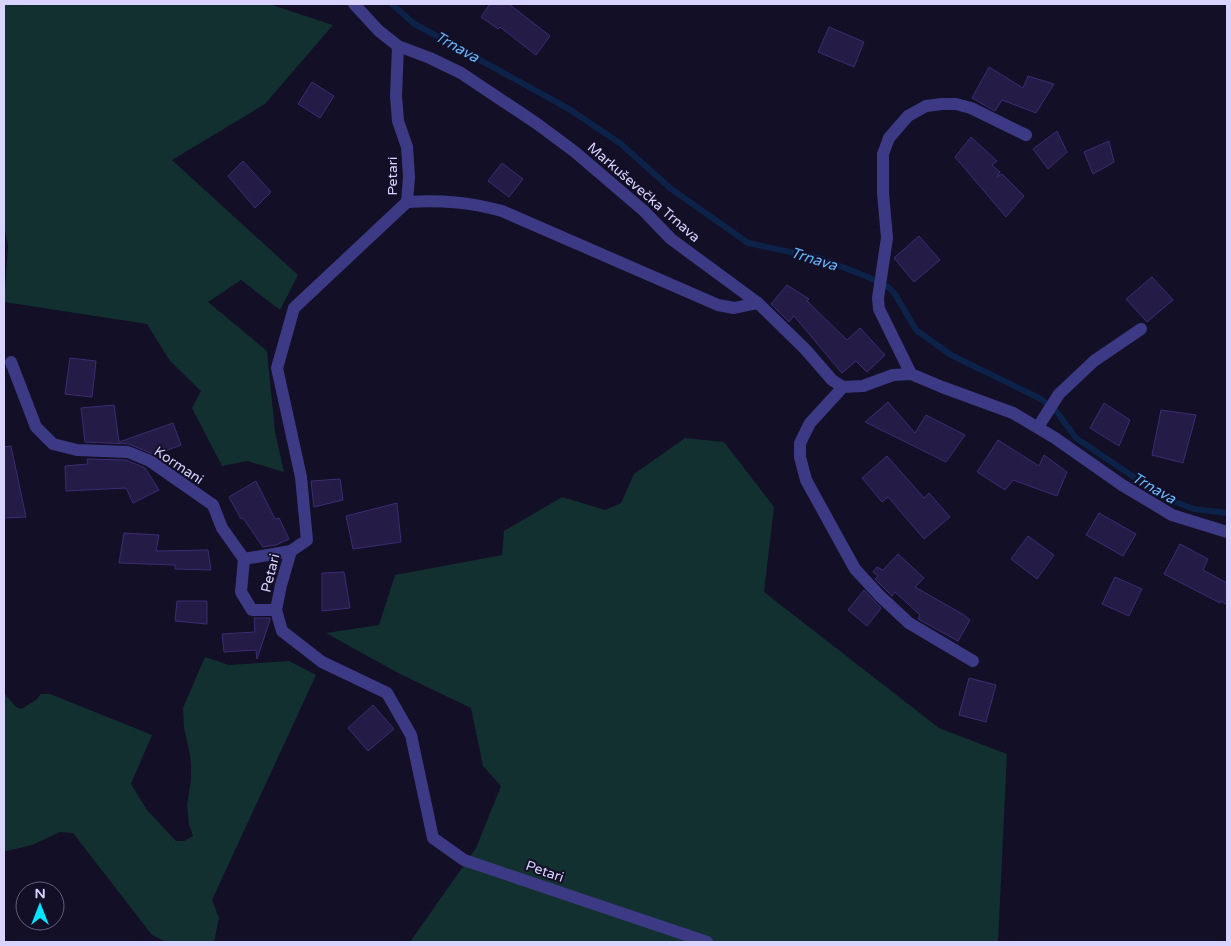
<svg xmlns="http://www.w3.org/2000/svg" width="1231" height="946" font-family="'Varela Round',sans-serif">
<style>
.green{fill:#12302f}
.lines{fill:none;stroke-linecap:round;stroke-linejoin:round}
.stream{stroke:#0c2248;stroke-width:6}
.building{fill:#241b47;stroke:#3b2d73}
.minor{stroke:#3d3a85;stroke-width:12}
.labels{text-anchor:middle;stroke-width:4;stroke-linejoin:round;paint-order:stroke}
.street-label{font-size:14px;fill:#d9d4ff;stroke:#130f26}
.water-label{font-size:15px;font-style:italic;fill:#62b6ff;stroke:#130f26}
</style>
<rect width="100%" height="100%" fill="#130f26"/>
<g class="green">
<polygon points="4,4 269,4 333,25 265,104 172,160 298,275 280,310 241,280 208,302 267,351 275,432 284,472 247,461 222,466 192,408 201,391 170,361 147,324 4,302 8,246 4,226"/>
<polygon points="685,438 724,442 774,507 764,592 939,728 1007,754 998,942 410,942 476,848 501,786 483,766 471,708 398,673 326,633 379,625 395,575 502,555 504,531 562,497 605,510 621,503 634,474"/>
<polygon points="205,657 229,665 289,661 316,675 212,900 219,918 214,942 164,941 152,935 73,833 60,832 32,845 7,851 4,850 4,693 16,707 21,709 36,700 41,694 50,694 152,735 131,784 147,810 176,841 184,841 193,836 189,824 187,805 191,779 191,765 190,755 184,728 183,708"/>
</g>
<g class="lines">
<polyline class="stream" points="392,4 413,23 569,109 621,144 670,188 748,243 819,258 868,277 888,287 895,294 916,330 951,355 1041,399 1056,411 1076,438 1165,498 1194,509 1227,513"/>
</g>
<g class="building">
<polygon points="490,4 509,4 550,36 536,55 500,27 498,29 481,17"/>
<polygon points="829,27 864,42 854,67 818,52"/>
<polygon points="989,67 1023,88 1028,76 1054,84 1036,113 1002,100 995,111 972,98"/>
<polygon points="312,82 334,96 320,118 298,104"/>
<polygon points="1057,131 1067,152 1048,169 1033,149"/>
<polygon points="971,137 997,161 992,165 1000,172 997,177 1002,174 1024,196 1006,217 955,157"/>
<polygon points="1109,141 1114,162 1093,174 1084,152"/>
<polygon points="243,161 271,192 255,208 228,176"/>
<polygon points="502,163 523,179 509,197 488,181"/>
<polygon points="919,236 940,260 914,282 894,258"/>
<polygon points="1152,277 1173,300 1147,322 1126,299"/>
<polygon points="787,285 809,299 807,301 847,340 860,328 885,355 867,372 856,361 842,373 794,316 789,322 771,304"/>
<polygon points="70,358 96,361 92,397 65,394"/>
<polygon points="888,402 915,433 926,415 965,435 946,462 865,422"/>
<polygon points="1104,403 1130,420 1119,446 1090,428"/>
<polygon points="114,405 119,442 173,423 181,445 155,455 129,444 85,442 81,408"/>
<polygon points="1161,410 1196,415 1183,463 1152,455"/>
<polygon points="998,440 1039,466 1044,455 1067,472 1057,496 1013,480 1005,490 977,472"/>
<polygon points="11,446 26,517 4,518 4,447"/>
<polygon points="887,456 924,498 929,493 950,517 924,539 888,497 882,502 862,478"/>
<polygon points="87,459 126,460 145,468 159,490 133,503 126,488 66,491 65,466 88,464"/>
<polygon points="340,479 343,500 314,507 311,481"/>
<polygon points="256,481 275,519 279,518 289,539 276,545 263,547 243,518 241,519 229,497"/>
<polygon points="397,503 401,542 353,549 346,516"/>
<polygon points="1099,513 1136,534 1123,556 1086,535"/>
<polygon points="124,533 159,535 156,551 208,550 211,570 175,569 175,565 119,563"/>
<polygon points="1028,536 1054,555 1037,579 1011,559"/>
<polygon points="1180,544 1208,559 1203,570 1227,583 1227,605 1221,601 1220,603 1164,574"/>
<polygon points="898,554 924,578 915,587 964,615 970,620 958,641 918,619 920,615 895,592 892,596 875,579 878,576 873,572 877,567 883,570"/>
<polygon points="344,572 350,608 322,611 322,573"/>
<polygon points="1115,577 1142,589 1129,616 1102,604"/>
<polygon points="864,590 881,608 867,626 848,610"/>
<polygon points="177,601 207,601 207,624 175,621"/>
<polygon points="254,618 270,618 270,620 257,659 256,650 224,652 222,634 255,632"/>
<polygon points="969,678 996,685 986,722 959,715"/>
<polygon points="373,705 394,729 368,751 348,728"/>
</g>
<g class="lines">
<g class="minor">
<polyline points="354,4 379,31 398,46 430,58 461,73 536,123 575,152 644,211 671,239 758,303 806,350 832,380 843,387 863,386 893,375 911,374 942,387 1013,413 1055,438 1122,485 1172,515 1227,532"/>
<polyline points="398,46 396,96 398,121 407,147 409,177 407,202 294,308 277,368 301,477 307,540 291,551 281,585 276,610 282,631 322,662 387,693 411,735 433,838 464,860 707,942"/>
<path d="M 407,202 C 441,200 469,202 502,211 L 718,305 L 734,308 L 758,303"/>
<polyline points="11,362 36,427 53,444 77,450 128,452 150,461 213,505 222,528 244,559 291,551"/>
<polyline points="911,374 879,309 878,298 887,238 883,193 883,154 889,138 908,116 926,106 942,104 956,104 971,108 1026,135"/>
<polyline points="843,387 810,423 800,443 800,457 806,480 855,569 880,596 909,623 973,661"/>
<polyline points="1038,427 1059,394 1094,361 1141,329"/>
<polyline points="244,559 241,592 252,610 276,610"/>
</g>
</g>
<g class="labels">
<g class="street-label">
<text transform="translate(392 176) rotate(-90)" y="5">Petari</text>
<text transform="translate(644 192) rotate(41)" y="5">Markuševečka Trnava</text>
<text transform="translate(179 465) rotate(34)" y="5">Kormani</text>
<text transform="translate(270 573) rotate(-76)" y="5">Petari</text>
<text transform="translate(545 871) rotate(19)" y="5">Petari</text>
</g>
<g class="water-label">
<text transform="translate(457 47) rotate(29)" y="5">Trnava</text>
<text transform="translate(814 259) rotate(17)" y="5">Trnava</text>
<text transform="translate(1154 488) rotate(30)" y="5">Trnava</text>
</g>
</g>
<rect width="1231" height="946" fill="none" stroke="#d9d4ff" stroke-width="10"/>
<g transform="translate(40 906)"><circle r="24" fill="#130f26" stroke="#625e7d"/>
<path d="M0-4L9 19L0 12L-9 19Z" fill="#00e5ff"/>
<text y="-8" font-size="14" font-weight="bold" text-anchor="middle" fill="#d9d4ff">N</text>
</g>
</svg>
